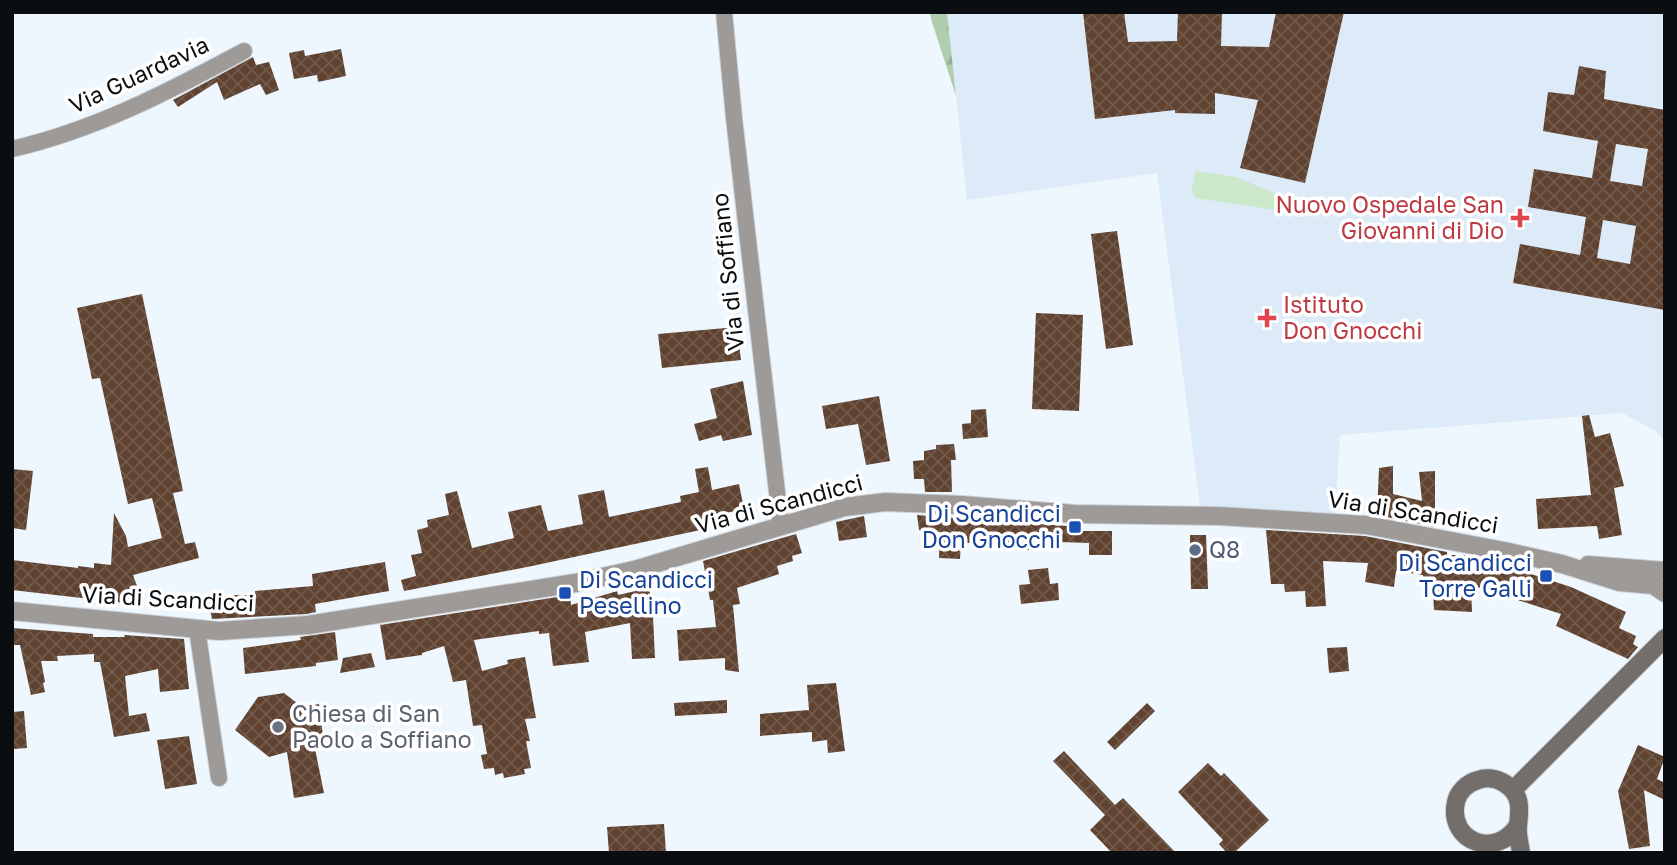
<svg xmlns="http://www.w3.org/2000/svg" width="1677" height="865" font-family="'Golos Text',sans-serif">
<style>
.built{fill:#ddeaf7}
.grass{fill:#cce8cb}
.forest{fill:url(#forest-firs)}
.building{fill:url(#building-cross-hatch);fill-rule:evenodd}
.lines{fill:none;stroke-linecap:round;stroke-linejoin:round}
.minor-casing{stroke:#cbd2d8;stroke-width:18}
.tertiary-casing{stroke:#cbd2d8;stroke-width:20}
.secondary-casing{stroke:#cbd2d8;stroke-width:20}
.minor{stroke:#9e9a98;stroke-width:16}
.tertiary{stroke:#9e9a98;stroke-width:18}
.secondary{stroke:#746e6b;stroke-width:18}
.health-dot{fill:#e0444e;stroke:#fff;stroke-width:2.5}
.transit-dot{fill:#1a4fb4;stroke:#fff;stroke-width:2.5}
.service-dot{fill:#5c6f8a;stroke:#fff;stroke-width:2.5}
.worship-dot{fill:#6b7280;stroke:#fff;stroke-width:2.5}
.labels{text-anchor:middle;stroke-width:7;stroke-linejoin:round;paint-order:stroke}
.street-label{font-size:23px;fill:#0b0e10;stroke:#fff}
.health-label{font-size:23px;fill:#be3a42;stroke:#fff;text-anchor:end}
.transit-label{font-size:23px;fill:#164399;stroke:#fff;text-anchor:end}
.service-label{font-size:23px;fill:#4e5e75;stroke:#fff;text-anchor:start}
.worship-label{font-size:23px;fill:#5b616d;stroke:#fff;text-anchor:start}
</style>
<defs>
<pattern id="forest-firs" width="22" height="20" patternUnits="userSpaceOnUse" patternTransform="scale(1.75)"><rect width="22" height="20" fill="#b1cdb0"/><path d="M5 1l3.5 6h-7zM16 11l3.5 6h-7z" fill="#97af96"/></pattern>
<pattern id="building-cross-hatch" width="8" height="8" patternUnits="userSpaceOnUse" patternTransform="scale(1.75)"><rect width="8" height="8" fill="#604230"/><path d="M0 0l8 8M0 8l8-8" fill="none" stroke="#71594b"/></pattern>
</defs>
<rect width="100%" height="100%" fill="#eff7fe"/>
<polygon class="built" points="947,12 1665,12 1665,443 1656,431 1622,413 1340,435 1335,514 1200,506 1157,173 967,200"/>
<polygon class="grass" points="1195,171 1236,177 1308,207 1305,214 1195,198 1191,184 1194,183"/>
<polygon class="forest" points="930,12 947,12 956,96 931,19"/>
<g class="building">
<polygon points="1083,12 1124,12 1128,42 1177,41 1178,12 1222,12 1221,46 1269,47 1276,12 1344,12 1305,183 1240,168 1258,100 1215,93 1215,114 1175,113 1175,110 1095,119"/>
<polygon points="341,49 346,76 318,82 317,75 294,79 289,53 304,50 305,56"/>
<polygon points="253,57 256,65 269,62 279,90 266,95 260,84 224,100 217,82 178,107 173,100"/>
<path d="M 1579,66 L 1606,71 L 1604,99 L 1665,110 L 1665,310 L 1513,283 L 1520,244 L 1580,255 L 1586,217 L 1528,207 L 1534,169 L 1592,178 L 1598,141 L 1543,131 L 1548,92 L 1574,95 ZM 1616,144 L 1648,149 L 1642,186 L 1610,181 ZM 1603,220 L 1636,226 L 1630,264 L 1597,258 Z"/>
<polygon points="1117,231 1133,345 1106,349 1091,234"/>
<polygon points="142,294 183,491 173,493 185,544 195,542 199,558 133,575 137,586 134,604 12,590 12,560 78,568 78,566 94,568 94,563 111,565 114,513 126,536 128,547 162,538 152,498 128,504 100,378 92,379 77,308"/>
<polygon points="1036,313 1083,315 1079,411 1032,409"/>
<polygon points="737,327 741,360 662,368 658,334"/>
<polygon points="743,381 752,435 723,441 721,435 699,441 694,424 717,418 710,389"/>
<polygon points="879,396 890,461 866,465 858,424 826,429 822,406"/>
<polygon points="986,409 988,437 963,439 962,424 971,423 971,410"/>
<polygon points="1589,415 1595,437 1610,433 1624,486 1614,488 1622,535 1599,539 1597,526 1538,529 1536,499 1591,495 1582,416"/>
<polygon points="954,444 956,460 951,460 952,492 925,492 924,479 914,479 913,461 924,460 924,451 936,449 936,445"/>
<polygon points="1393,466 1393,494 1422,501 1419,472 1435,471 1435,527 1377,515 1379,468"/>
<polygon points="708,467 712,490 739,484 744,509 703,518 705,529 532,566 404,591 401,580 416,576 411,555 422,553 417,530 428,527 427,520 449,515 445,494 457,491 472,548 514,538 508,512 541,505 548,531 583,524 578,495 604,490 609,517 681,502 680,496 699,492 695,469"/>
<polygon points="12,469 33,471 26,530 12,528"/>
<polygon points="917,515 1081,527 1081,531 1112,531 1112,555 1089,555 1089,543 1029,541 1029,550 961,542 960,559 939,558 940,532 919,530"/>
<polygon points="864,516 867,537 839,541 836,522"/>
<polygon points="1266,530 1365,536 1447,552 1447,555 1462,555 1481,558 1571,587 1626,612 1619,628 1636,636 1633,644 1638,647 1628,659 1556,626 1561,614 1471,585 1472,612 1434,610 1433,592 1425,591 1423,575 1396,571 1394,587 1365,582 1368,563 1323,561 1326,606 1306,607 1305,591 1285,592 1284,584 1271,584"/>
<polygon points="796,534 802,553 792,556 793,561 777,566 779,574 737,588 740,604 733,605 739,672 725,670 725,658 679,661 677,630 716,627 713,600 710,600 703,561"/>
<polygon points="1190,535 1206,535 1208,589 1191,589"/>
<polygon points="385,562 389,591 315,604 316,612 307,614 212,619 207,595 255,595 255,591 313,586 312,574"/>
<polygon points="1048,568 1050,584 1058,583 1059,600 1021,604 1019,585 1030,584 1028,570"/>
<polygon points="649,588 655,616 653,616 655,658 632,659 630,623 585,632 589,662 553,666 549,633 539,634 539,631 474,640 482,671 508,664 507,660 525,657 536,718 525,719 530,741 526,741 531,768 524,769 525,774 504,778 503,773 495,775 494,768 484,769 481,755 487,754 482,725 473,726 466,680 453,682 444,646 422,653 422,655 386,660 380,625 570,595 571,605 617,591 618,595"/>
<polygon points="12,628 93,634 93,637 125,637 124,635 184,639 189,689 160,692 158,669 125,676 129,716 146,713 150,731 114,737 100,662 94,662 94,654 57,656 58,661 41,661 45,682 43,683 45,692 31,695 20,645 12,645"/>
<polygon points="335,632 338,660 316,663 316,666 245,674 243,648 301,640 300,637"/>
<polygon points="1347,647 1349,671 1329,673 1327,648"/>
<polygon points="371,653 375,667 340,673 343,658"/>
<polygon points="836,683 845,751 828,753 827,740 812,742 812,732 760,736 760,714 809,710 807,685"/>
<polygon points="284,693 302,707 319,704 323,736 313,739 324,793 294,798 287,752 269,757 235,730 258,697"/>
<polygon points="727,700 727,713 675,716 674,703"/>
<polygon points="1147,703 1155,711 1115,750 1107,742"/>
<polygon points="24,711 27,748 13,749 12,712"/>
<polygon points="189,736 197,784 165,789 157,740"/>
<polygon points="1638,745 1665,757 1657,779 1665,783 1665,800 1644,790 1650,846 1629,849 1618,791"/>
<polygon points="1064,751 1115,805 1123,798 1176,853 1112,853 1090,830 1105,815 1053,761"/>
<polygon points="1208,763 1221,776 1224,773 1269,820 1234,853 1227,853 1219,844 1223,840 1178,792"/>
<polygon points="664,824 666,853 609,853 607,827"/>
</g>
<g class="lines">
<defs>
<g id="minor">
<polyline points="724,12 734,118 781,527"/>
<path d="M 12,149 C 95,130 170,91 244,51"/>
<polyline points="197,629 219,778"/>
</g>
<g id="tertiary">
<polyline points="1588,565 1665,571"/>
<polyline points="12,611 219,631 308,625 575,583 634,570 845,507 885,502 962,505 1075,514 1219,516 1366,525 1504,551 1562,564 1619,582 1653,585 1665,593"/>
</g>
<g id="secondary">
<polyline points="1513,790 1665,638"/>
<path d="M 1518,825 C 1497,860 1447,842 1456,802 C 1458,792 1467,783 1478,780 C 1486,777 1496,778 1504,783 C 1522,794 1520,808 1518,826 C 1517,835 1520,844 1521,853"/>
</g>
</defs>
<use href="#minor" class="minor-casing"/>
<use href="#tertiary" class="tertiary-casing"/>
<use href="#secondary" class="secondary-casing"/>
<use href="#minor" class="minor"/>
<use href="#tertiary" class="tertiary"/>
<use href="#secondary" class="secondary"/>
</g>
<g class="health-dot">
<path d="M1516.5 207.5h7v7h7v7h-7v7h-7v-7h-7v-7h7z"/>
<path d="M1263.5 307.5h7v7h7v7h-7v7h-7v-7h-7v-7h7z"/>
</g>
<g class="transit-dot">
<rect x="1068" y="520" width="14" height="14" rx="3.5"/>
<rect x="1539" y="569" width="14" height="14" rx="3.5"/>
<rect x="558" y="586" width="14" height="14" rx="3.5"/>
</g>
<circle class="service-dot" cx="1195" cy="550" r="7"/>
<circle class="worship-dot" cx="278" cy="727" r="7"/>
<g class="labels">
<g class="street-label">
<text transform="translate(139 75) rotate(-25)" y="8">Via Guardavia</text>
<text transform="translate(728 272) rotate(-96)" y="8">Via di Soffiano</text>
<text transform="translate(779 504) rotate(-15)" y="8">Via di Scandicci</text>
<text transform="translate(1413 512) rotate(9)" y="8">Via di Scandicci</text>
<text transform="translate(168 599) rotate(3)" y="8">Via di Scandicci</text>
</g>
<g class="health-label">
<text x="1504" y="213">Nuovo Ospedale San<tspan x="1504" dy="26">Giovanni di Dio</tspan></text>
<text x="1283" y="313" text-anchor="start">Istituto<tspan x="1283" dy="26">Don Gnocchi</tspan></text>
</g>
<g class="transit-label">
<text x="1061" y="522">Di Scandicci<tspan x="1061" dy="26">Don Gnocchi</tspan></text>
<text x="1532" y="571">Di Scandicci<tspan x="1532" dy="26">Torre Galli</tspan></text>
<text x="579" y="588" text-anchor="start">Di Scandicci<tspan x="579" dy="26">Pesellino</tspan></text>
</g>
<g class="service-label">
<text x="1209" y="558">Q8</text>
</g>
<g class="worship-label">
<text x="292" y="722">Chiesa di San<tspan x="292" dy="26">Paolo a Soffiano</tspan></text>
</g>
</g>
<rect width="1677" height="865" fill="none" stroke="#0b0e10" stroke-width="28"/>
</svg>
